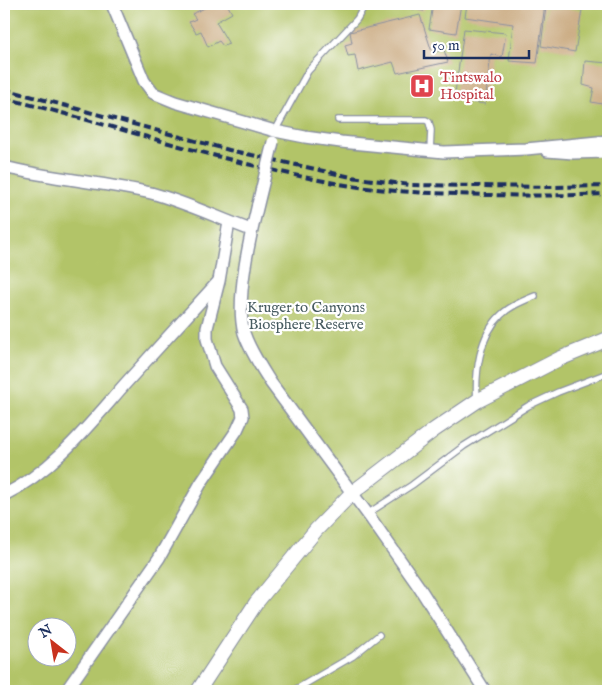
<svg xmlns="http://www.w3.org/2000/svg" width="612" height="695" font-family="'IM FELL English',serif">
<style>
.green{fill:#b2c467;stroke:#667a62;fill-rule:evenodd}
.building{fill:#ccae86}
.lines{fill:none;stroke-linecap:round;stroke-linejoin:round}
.service-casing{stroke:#8a90a0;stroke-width:8}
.minor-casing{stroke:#8a90a0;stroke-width:14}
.tertiary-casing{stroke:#8a90a0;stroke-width:16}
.service{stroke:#fff;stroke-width:5.5}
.minor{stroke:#fff;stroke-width:11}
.tertiary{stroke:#fff;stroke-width:14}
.rail{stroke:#1b2f5e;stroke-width:4;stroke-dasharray:8 4;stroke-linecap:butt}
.minor-bridge-casing{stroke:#8a90a0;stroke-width:14;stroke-linecap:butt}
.minor-bridge{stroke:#fff;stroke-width:11}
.labels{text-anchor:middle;stroke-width:4.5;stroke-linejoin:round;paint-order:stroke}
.health-label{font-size:15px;fill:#be3a42;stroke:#fff;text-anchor:start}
.park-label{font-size:15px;fill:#485c61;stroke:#fff}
</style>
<rect width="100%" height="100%" fill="#fff"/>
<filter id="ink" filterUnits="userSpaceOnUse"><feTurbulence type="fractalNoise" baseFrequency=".02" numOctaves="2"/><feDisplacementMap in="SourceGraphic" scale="10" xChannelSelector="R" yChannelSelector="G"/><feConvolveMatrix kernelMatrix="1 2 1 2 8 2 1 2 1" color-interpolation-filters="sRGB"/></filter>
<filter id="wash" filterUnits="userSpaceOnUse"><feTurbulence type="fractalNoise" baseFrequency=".0096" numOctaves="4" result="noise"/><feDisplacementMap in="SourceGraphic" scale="20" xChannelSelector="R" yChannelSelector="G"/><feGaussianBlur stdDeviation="1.12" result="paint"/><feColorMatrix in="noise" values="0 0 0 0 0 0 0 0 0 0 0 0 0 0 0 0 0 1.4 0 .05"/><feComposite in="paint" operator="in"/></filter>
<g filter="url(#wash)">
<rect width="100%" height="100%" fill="#f9f1e3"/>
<path class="green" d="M 4,4 L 608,4 L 608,691 L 4,691 ZM 38,628 L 68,628 L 68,658 L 38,658 Z"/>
<g id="blocks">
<g class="building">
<polygon points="213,4 227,4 232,13 216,22 229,44 223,46 219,41 208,47 201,31 196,33 189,22 196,19 192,14"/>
<polygon points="385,4 425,4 424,11"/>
<polygon points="433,4 461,4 456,33 429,29"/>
<polygon points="467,4 545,4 537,63 509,61 513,24 465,17"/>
<polygon points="546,7 582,10 575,52 541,46"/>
<polygon points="420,15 432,52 444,50 448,62 397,73 393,62 358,71 355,55 348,56 345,45 352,43 350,32"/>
<polygon points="464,29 506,33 502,57 491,54 485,104 454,100"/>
<polygon points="585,61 608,63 608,105 591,102 594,88 583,85"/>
</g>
</g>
</g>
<g filter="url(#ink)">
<use href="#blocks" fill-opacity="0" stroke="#8a90a0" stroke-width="1"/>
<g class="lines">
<defs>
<g id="service">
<polyline points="4,5 6,4"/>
<polyline points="338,120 426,120 429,122 431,130 430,151"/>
<polyline points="275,131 308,71 357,19 362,10 362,4"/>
<path d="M 477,401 C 475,373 479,336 501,315 C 510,306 523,301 535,296"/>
<polyline points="367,514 412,485 464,446 528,406 558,392 608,373"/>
<polyline points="229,691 241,690 245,691"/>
<polyline points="293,691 353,656 379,635"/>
</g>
<g id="minor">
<polyline points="112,4 144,81 153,93 175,102 275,131 305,137 341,142 444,152 526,149 608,141"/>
<polyline points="547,151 573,153 608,152"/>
<path d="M 4,167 C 52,179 102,182 151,193 C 185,202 218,218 251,230"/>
<path d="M 258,204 C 250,237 235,300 244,333 C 250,351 261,367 271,383 L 372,520 L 419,587 L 485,691"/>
<path d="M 4,495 C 53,471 89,425 125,384 C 156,350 187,316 218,282"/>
<polyline points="66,691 159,558 201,483 237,430 243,417 242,409 215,366 207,339 207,328 219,281 229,222"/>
</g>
<polyline id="tertiary" points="198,691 256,603 316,530 352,493 434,430 477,401 559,359 608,339"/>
</defs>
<use href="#service" class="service-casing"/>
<use href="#minor" class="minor-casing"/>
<use href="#tertiary" class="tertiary-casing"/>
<use href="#service" class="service"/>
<use href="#minor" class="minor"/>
<use href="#tertiary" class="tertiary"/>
<g class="rail">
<polyline points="4,89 229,150 351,177 410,185 552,187 608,186"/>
<path d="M 4,98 C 119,126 235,167 352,186 C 387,191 422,193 457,194 C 508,196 558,196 608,194"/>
</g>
<defs>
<polyline id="minor-bridge" points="258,204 273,142"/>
</defs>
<use href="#minor-bridge" class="minor-bridge-casing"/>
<use href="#minor-bridge" class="minor-bridge"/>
</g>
</g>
<defs>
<symbol id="hospital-square" viewBox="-11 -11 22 22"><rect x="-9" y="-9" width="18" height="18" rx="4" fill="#e0444e" stroke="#fff"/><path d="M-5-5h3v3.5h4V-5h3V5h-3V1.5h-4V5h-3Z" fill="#fff"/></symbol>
</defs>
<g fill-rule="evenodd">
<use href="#hospital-square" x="408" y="72" width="28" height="28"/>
</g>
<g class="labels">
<g class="health-label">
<text x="440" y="82">Tintswalo<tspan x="440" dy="17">Hospital</tspan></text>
</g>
<g class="park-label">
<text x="306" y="312">Kruger to Canyons<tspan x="306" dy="17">Biosphere Reserve</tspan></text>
</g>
</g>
<rect width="612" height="695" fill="none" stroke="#fff" stroke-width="20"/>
<g transform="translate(52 642) rotate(329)"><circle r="24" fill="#ffffff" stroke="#a4acbf"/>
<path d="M0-4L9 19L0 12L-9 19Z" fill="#c8321e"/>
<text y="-8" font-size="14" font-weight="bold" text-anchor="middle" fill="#1b2f5e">N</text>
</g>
<path d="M424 50v8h105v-8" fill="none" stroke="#1b2f5e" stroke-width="2.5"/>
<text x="432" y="50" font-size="15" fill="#1b2f5e" stroke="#ffffff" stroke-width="4" paint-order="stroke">50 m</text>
</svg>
